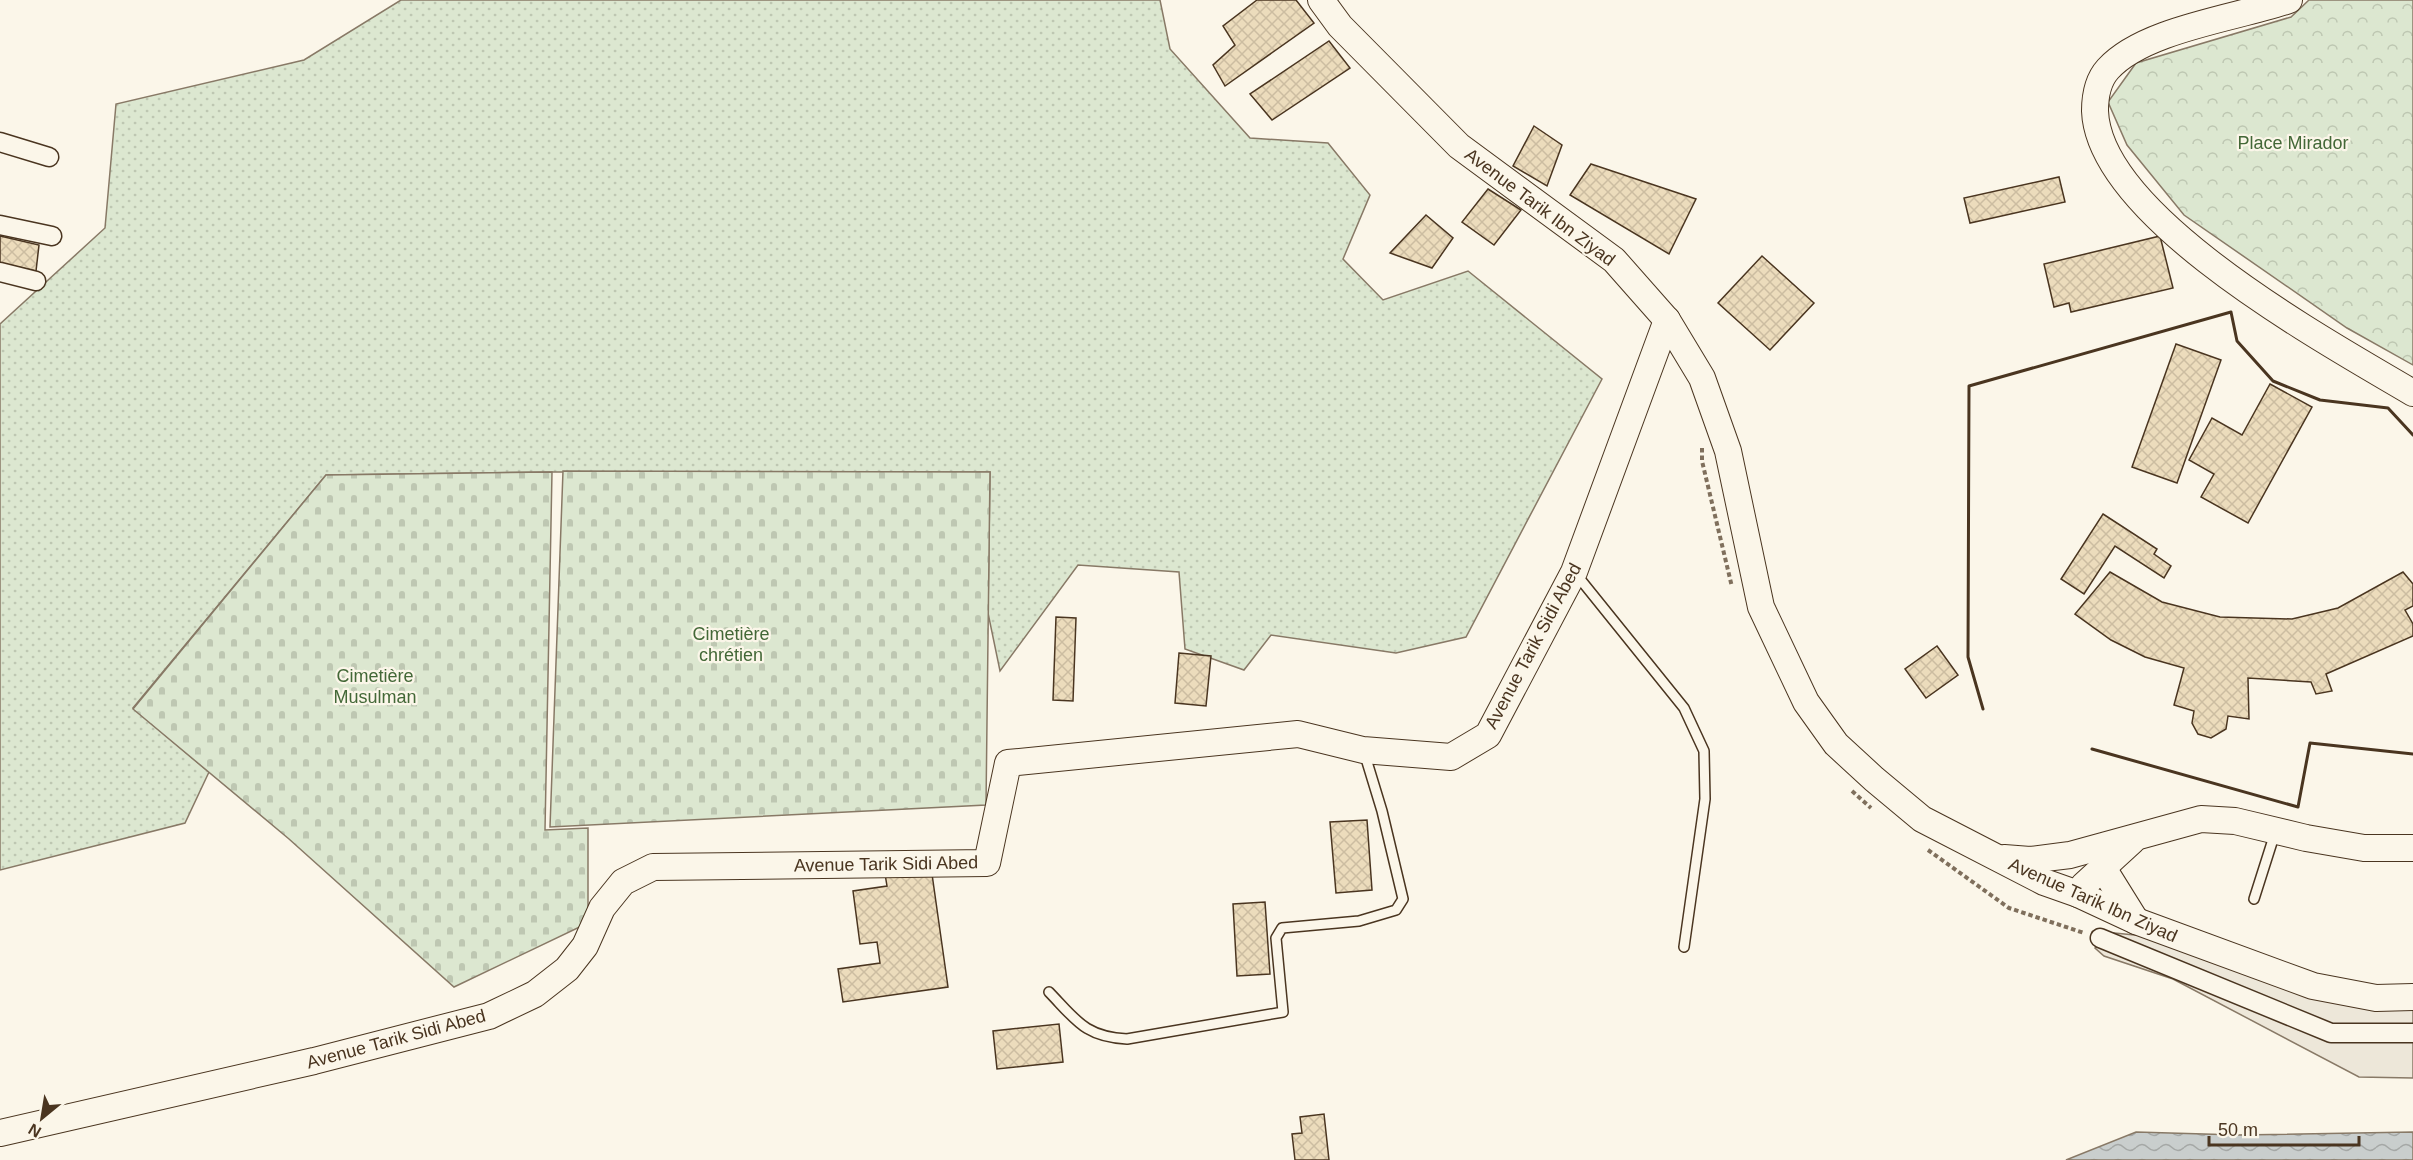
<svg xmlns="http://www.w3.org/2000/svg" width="2413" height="1160" font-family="Arial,sans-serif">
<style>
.grass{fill:url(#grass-dots);stroke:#887966;stroke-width:1.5}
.cemetery{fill:url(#cemetery-stones);stroke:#887966;stroke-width:1.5}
.park{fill:url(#park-crowns);stroke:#887966;stroke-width:1.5}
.parking{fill:#ede7d9;stroke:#887966;stroke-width:1.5}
.water{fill:url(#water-waves);stroke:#887966;stroke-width:1.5}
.building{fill:url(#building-cross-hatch);stroke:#4a3520;stroke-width:1.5}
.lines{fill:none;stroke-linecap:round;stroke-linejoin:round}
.lane-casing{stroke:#4a3520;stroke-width:12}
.street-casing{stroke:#4a3520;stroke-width:21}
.secondary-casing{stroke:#4a3520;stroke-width:28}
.path{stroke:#7f6f5c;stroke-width:4;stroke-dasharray:4.5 3;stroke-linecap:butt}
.lane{stroke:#fbf6e9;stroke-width:9}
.street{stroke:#fbf6e9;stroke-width:18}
.secondary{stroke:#fbf6e9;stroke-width:26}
.wall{stroke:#4a3520;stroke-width:3}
.labels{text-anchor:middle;stroke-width:4.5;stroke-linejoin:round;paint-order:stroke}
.park-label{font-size:18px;fill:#436837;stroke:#fbf6e9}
.street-label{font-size:18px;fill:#4a3520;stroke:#fbf6e9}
</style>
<defs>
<pattern id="grass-dots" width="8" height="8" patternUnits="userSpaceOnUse" patternTransform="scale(1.5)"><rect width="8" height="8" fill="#dce7d0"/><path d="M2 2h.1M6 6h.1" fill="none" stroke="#bec7b2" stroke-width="1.8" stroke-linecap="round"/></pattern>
<pattern id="cemetery-stones" width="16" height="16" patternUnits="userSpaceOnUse" patternTransform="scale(1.5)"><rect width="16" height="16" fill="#dce7d0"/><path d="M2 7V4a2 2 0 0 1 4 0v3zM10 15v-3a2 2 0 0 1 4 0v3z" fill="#bec7b2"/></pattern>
<pattern id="park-crowns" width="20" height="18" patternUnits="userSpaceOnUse" patternTransform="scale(1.5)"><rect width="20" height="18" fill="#dce7d0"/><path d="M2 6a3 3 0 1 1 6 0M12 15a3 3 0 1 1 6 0" fill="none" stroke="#bec7b2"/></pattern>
<pattern id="water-waves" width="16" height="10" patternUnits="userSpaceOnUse" patternTransform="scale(1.5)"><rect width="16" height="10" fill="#c9cecd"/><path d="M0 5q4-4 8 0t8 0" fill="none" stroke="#a5a8a6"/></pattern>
<pattern id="building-cross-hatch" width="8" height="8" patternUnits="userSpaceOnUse" patternTransform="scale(1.5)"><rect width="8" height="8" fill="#ecdcbc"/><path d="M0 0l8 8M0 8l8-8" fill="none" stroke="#ccbda1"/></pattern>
</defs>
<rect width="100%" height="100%" fill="#fbf6e9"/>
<polygon class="grass" points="401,0 1160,0 1170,49 1250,138 1328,143 1370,195 1343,259 1383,300 1468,271 1602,379 1466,637 1396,653 1271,635 1244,670 1185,649 1179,572 1078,565 1000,671 988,613 990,472 552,472 326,475 133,708 209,772 185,823 0,870 0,324 105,228 116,104 304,60"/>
<g class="cemetery">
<polygon points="563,471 990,472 986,805 550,827"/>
<polygon points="552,472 545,830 588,828 588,923 454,987 289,839 133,709 326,475"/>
</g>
<polygon class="park" points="2309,0 2413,0 2413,365 2347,328 2184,215 2127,145 2108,102 2136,63 2291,17"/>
<polygon class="parking" points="2104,932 2186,940 2256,966 2413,997 2413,1078 2359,1077 2173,979 2104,956 2095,948"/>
<polygon class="water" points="2136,1132 2238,1135 2413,1132 2413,1160 2066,1160"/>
<g class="building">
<polygon points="1257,0 1296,0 1314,23 1225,86 1213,65 1235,45 1223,26"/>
<polygon points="1329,41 1350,68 1272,120 1250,94"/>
<polygon points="1534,126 1562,145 1547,186 1513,166"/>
<polygon points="1591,164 1696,199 1669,254 1570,195"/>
<polygon points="2059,177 2065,202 1970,223 1964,198"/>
<polygon points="1488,189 1521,210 1494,245 1462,222"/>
<polygon points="1426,215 1453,238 1432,268 1390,253"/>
<polygon points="0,236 39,245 36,271 0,263"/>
<polygon points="2160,236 2173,288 2071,312 2069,303 2054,307 2044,264"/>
<polygon points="1762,256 1814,303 1770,350 1718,303"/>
<polygon points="2176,344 2221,360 2177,483 2132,467"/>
<polygon points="2270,384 2312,407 2248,523 2201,497 2214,474 2189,460 2212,418 2242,435"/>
<polygon points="2103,514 2157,549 2154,554 2171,566 2164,578 2115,546 2084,594 2061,579"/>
<polygon points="2110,572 2162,602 2220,617 2292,619 2338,608 2403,572 2413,584 2413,606 2405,610 2413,624 2413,636 2326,674 2332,691 2316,694 2311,682 2248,678 2249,719 2228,716 2226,729 2211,738 2198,734 2192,723 2194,711 2174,705 2184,668 2145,657 2111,640 2075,614"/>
<polygon points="1056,617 1076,618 1073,701 1053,700"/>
<polygon points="1937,646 1958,675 1926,698 1905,669"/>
<polygon points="1179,653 1211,656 1206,706 1175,703"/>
<polygon points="1367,820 1372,890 1336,893 1330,822"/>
<polygon points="931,867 948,987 843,1002 838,969 880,963 877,942 860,944 853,891 887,886 885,874"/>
<polygon points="1265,902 1270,974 1237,976 1233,904"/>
<polygon points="1059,1024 1063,1062 997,1069 993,1031"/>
<polygon points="1324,1114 1329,1160 1295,1160 1292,1134 1302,1133 1300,1117"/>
</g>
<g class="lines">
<defs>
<g id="lane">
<polyline points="1576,574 1684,708 1704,751 1705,799 1684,947"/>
<polyline points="2254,899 2275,833"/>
<path d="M 1049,992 C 1076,1020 1085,1037 1127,1039 L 1283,1012 L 1276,938 L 1282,928 L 1359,921 L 1396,910 L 1403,899 L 1382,811 L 1364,752"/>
</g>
<g id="street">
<polyline points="0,142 49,157"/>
<polyline points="0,225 52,236"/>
<polyline points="0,272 36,281"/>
<polyline points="2100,938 2331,1033 2413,1033"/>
</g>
<g id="secondary">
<polyline points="1321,0 1340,26 1459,146 1614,260 1667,320 1702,378 1728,451 1761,607 1806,702 1836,744 1874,779 1922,819 2044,882 2078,894 2136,921 2313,986 2376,998 2413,997"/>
<path d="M 2289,0 C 2237,18 2144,29 2108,69 C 2098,80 2095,97 2095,111 C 2099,218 2329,343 2413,393"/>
<polyline points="2004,858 2030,860 2070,855 2201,819 2235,821 2306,838 2364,848 2413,848"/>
<polyline points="2103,868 2136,921"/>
<polyline points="2078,894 2084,885 2132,841"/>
<polyline points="0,1133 314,1061 489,1016 535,994 567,969 585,946 602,908 623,882 653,867 987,863 1008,763 1298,734 1363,750 1451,757 1488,735 1574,572 1667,320"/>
</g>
</defs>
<use href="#lane" class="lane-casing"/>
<use href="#street" class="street-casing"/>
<use href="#secondary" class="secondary-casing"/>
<g class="path">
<polyline points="1702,448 1702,461 1732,587"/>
<polyline points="1852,791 1871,808"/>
<polyline points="1928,850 2009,908 2084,933"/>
</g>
<use href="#lane" class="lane"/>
<use href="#street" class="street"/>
<use href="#secondary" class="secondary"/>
<g class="wall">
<polyline points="1983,709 1968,657 1969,386 2231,312 2237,341 2273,381 2320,400 2388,408 2413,435"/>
<polyline points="2092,749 2298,807 2310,743 2413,754"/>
</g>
</g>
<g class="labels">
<g class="park-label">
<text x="2293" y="149">Place Mirador</text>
<text x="731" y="640">Cimetière<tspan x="731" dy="21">chrétien</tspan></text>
<text x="375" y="682">Cimetière<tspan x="375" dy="21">Musulman</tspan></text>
</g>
<g class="street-label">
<text transform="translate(1540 207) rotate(37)" y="6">Avenue Tarik Ibn Ziyad</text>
<text transform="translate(1533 646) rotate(-62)" y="6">Avenue Tarik Sidi Abed</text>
<text transform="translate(886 864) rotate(-1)" y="6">Avenue Tarik Sidi Abed</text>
<text transform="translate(2093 900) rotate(24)" y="6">Avenue Tarik Ibn Ziyad</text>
<text transform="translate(396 1039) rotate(-15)" y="6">Avenue Tarik Sidi Abed</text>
</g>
</g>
<g transform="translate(42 1118) rotate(210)" stroke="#fbf6e9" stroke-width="4.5" paint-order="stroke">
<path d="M0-4.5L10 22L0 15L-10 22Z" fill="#4a3520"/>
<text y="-9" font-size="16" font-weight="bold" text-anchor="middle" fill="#4a3520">N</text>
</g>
<path d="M2209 1136v9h150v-9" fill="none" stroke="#4a3520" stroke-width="3"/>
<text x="2218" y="1136" font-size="18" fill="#4a3520" stroke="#fbf6e9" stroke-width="4.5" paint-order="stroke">50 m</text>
</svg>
